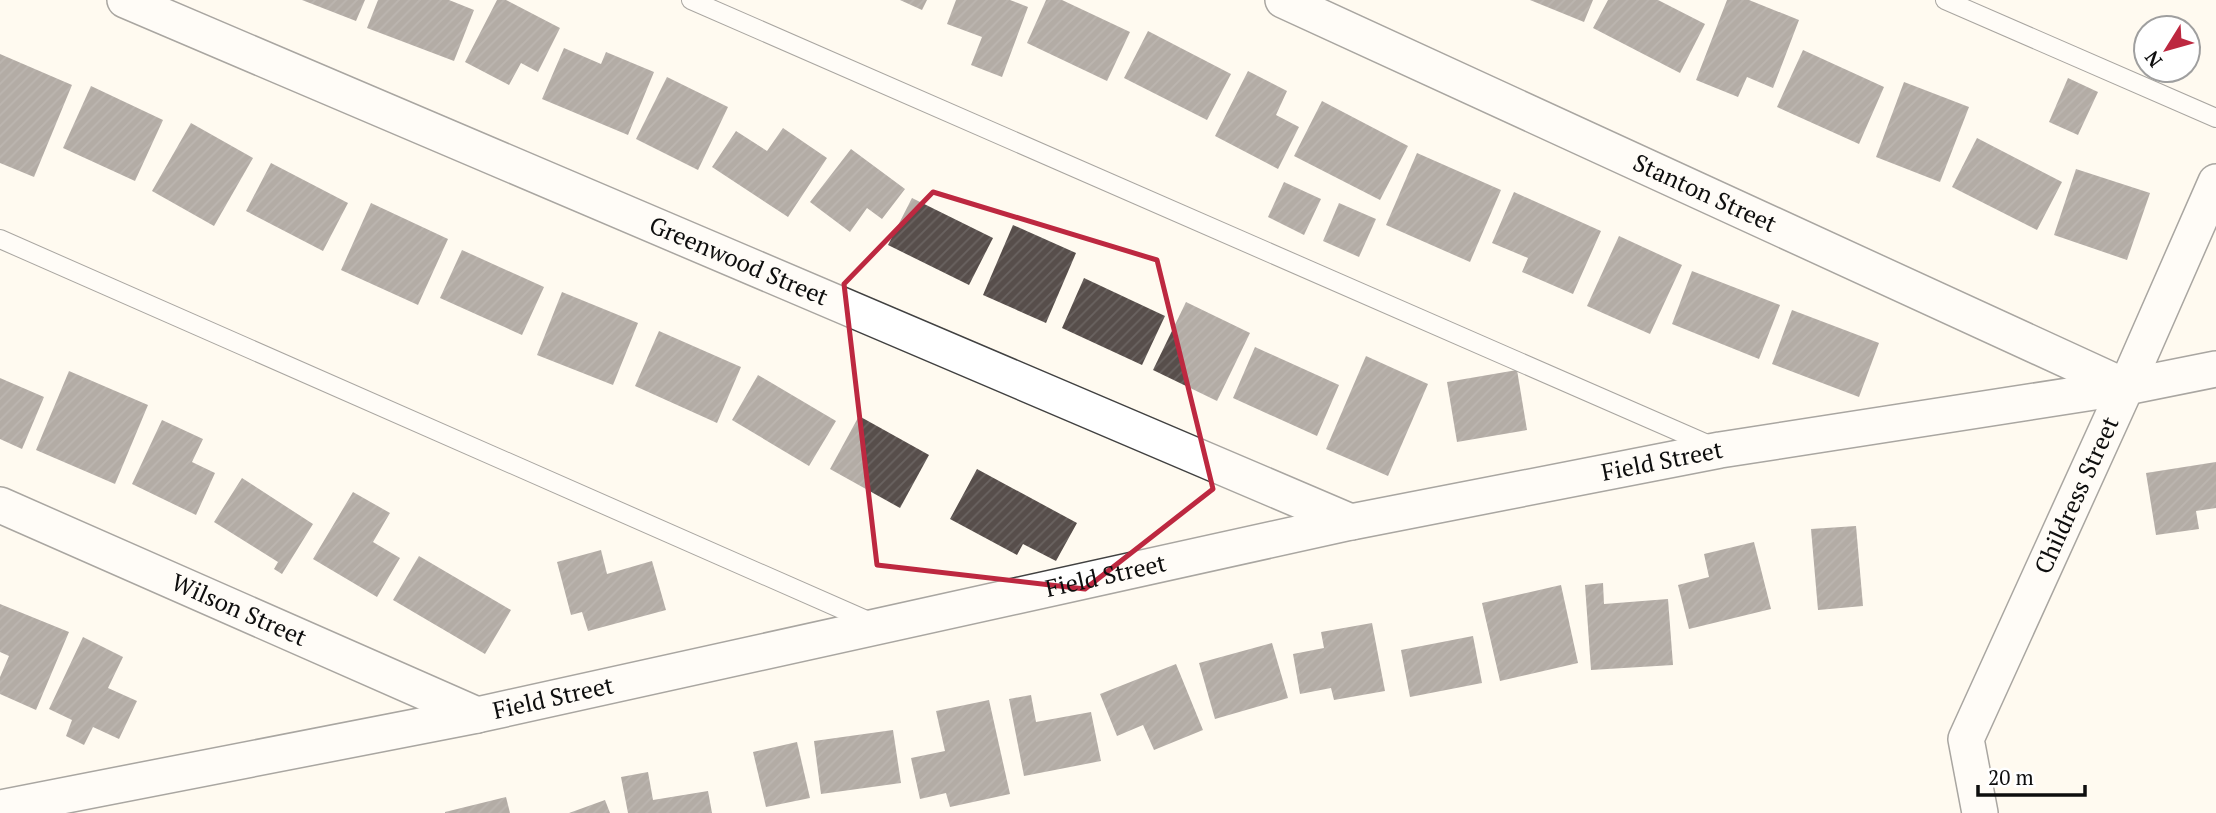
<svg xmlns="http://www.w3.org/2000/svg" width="2216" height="813" font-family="'PT Serif',serif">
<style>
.building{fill:url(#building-hatch)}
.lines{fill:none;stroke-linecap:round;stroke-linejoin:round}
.lane-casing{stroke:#414141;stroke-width:20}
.street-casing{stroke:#414141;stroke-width:38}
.lane{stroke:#fff;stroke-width:18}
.street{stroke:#fff;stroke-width:35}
.marked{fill:none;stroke:#bd2840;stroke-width:5;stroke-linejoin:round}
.labels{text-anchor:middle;stroke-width:7;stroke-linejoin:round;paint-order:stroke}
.street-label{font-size:24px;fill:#0e0e0e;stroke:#fff}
</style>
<defs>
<pattern id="building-hatch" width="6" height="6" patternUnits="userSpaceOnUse" patternTransform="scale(1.75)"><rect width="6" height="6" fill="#574e4b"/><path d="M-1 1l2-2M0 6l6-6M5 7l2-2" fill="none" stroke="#6a6361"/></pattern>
</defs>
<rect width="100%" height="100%" fill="#fffaf0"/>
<g class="building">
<polygon points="302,0 365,0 356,21"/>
<polygon points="378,0 449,0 474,10 454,61 367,28"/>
<polygon points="497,0 506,0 560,28 538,72 521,63 509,85 465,62"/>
<polygon points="900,0 927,0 922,10"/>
<polygon points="956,0 1010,0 1028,7 1002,77 971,65 982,37 947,24"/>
<polygon points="1046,0 1062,0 1130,32 1107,81 1027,43"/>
<polygon points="1530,0 1593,0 1584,22"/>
<polygon points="1608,0 1658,0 1705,24 1680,73 1593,28"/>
<polygon points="1727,0 1749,0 1799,20 1773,88 1747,77 1738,97 1696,80"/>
<polygon points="1148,31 1231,74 1207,120 1124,78"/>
<polygon points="564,48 601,64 606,52 654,72 628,135 542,99"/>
<polygon points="1803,50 1884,87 1859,144 1777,107"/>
<polygon points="0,54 72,85 34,177 0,163"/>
<polygon points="1248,71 1287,91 1276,115 1299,127 1278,169 1215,136"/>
<polygon points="667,77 728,107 698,170 636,139"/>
<polygon points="2068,78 2098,92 2078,135 2049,122"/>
<polygon points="1904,82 1969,107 1940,182 1876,157"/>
<polygon points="91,86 163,120 135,181 63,148"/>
<polygon points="1322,101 1408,146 1380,200 1294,156"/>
<polygon points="191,123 253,158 214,226 152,191"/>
<polygon points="783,128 827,158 788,217 712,167 736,131 767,151"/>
<polygon points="1977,138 2062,182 2037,230 1952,187"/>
<polygon points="851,149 905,189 882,219 867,208 850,232 810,202"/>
<polygon points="1417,153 1501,190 1470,262 1386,225"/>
<polygon points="271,163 348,203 323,251 246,211"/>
<polygon points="2076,169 2150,193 2127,260 2054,235"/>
<polygon points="1284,182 1321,199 1304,235 1268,217"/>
<polygon points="1514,192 1601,231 1573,294 1522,272 1528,258 1492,243"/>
<polygon points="912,198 993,238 969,285 888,245"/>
<polygon points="371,203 448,239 418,305 341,270"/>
<polygon points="1339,203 1376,219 1359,257 1323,241"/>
<polygon points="1013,225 1076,253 1046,323 983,295"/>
<polygon points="1619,236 1682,265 1650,334 1587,306"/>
<polygon points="462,250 544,287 522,335 440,298"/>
<polygon points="1692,271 1780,305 1759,359 1672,324"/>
<polygon points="1084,278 1165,316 1142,365 1062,328"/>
<polygon points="562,292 638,323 613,385 537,355"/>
<polygon points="1186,302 1250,333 1217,401 1153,370"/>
<polygon points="1792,310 1879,343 1859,397 1772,364"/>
<polygon points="659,331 741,367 717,423 635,386"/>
<polygon points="1255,347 1339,385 1317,436 1233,398"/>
<polygon points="1366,356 1428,384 1388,476 1326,449"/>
<polygon points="1517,370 1527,430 1457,442 1447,382"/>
<polygon points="69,371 148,405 115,484 36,450"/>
<polygon points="758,375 836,421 809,466 732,420"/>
<polygon points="0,378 44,397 22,449 0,439"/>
<polygon points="859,416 929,455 900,508 830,469"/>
<polygon points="162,420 203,439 192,462 215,473 196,515 132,484"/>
<polygon points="2216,462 2216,508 2196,511 2199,529 2156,535 2146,473"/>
<polygon points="977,469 1077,523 1056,561 1023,544 1017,555 950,519"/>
<polygon points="242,478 313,524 282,574 274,569 278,562 214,522"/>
<polygon points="353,492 390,513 373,542 400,558 377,597 313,559"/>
<polygon points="1856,526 1863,606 1818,610 1811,529"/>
<polygon points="1754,542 1771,609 1689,629 1678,585 1709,577 1704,554"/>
<polygon points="601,550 607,574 652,561 666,610 588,631 582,612 571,615 557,562"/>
<polygon points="419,556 511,610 485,654 393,600"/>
<polygon points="1603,583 1604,604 1668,599 1673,665 1591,670 1585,585"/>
<polygon points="1561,585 1578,663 1500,681 1482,603"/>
<polygon points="0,604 69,632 36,710 0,694 0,677 9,656 0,652"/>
<polygon points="1372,623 1385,691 1334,700 1331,688 1300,694 1293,654 1324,648 1321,632"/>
<polygon points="1473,636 1482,683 1410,697 1401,650"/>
<polygon points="83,637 123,657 108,688 137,701 119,739 93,727 84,745 66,736 72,720 49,709"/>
<polygon points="1272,643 1288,698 1215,719 1199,663"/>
<polygon points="1176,664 1203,730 1154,750 1143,725 1117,736 1100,694"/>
<polygon points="1031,695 1036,722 1091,712 1101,761 1024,776 1009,699"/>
<polygon points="989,700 1010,794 950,807 946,793 920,799 911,758 945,751 936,711"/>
<polygon points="893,730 901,783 821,794 814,741"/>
<polygon points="797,742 810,798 766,807 753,752"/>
<polygon points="648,772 653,800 708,791 712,813 628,813 621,777"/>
<polygon points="506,797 510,813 445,813 445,812"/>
<polygon points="605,800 610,813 569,813"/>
</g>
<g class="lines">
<defs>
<g id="lane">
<polyline points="691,0 1714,447"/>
<polyline points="1945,0 2216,118"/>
<polyline points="0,239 873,623"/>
</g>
<g id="street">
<path id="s1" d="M 125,0 L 1351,522"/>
<path id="s2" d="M 1283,0 L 2126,387"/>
<path id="s3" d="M 0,505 L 477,715"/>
<path id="s4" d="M 0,808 L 477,715 L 1351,522 L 1720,450 L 2126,387 L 2216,369"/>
<path id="s5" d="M 1980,813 L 1966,739 L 2126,387 L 2216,182"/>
</g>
</defs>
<use href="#lane" class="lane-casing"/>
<use href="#street" class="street-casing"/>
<use href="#lane" class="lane"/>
<use href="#street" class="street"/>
</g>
<path d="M0 0H2216V813H0ZM 933,192 L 1157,260 L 1213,489 L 1085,589 L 877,565 L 844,284 Z" fill="#fffaf0" fill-opacity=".55" fill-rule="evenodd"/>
<path class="marked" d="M 933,192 L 1157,260 L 1213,489 L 1085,589 L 877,565 L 844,284 Z"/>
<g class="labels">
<g class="street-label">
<text dy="8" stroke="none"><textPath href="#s2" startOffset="464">Stanton Street</textPath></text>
<text dy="8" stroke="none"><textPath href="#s1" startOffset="667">Greenwood Street</textPath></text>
<text dy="8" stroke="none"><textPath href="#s4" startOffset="1698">Field Street</textPath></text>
<text dy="8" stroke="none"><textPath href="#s5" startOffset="343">Childress Street</textPath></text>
<text dy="8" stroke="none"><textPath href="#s4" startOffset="1130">Field Street</textPath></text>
<text dy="8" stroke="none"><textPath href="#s3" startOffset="261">Wilson Street</textPath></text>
<text dy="8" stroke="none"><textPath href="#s4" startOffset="564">Field Street</textPath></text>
</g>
</g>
<g transform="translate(2167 49) rotate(233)"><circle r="33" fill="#ffffff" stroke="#9f9f9f" stroke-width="2"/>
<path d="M0-5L12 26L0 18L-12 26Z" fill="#bd2840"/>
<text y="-10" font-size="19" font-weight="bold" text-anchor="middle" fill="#0e0e0e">N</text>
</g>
<path d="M1978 785v10h107v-10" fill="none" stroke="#0e0e0e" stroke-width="3.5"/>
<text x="1988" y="785" font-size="21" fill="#0e0e0e" stroke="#ffffff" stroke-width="5" paint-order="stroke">20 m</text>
</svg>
